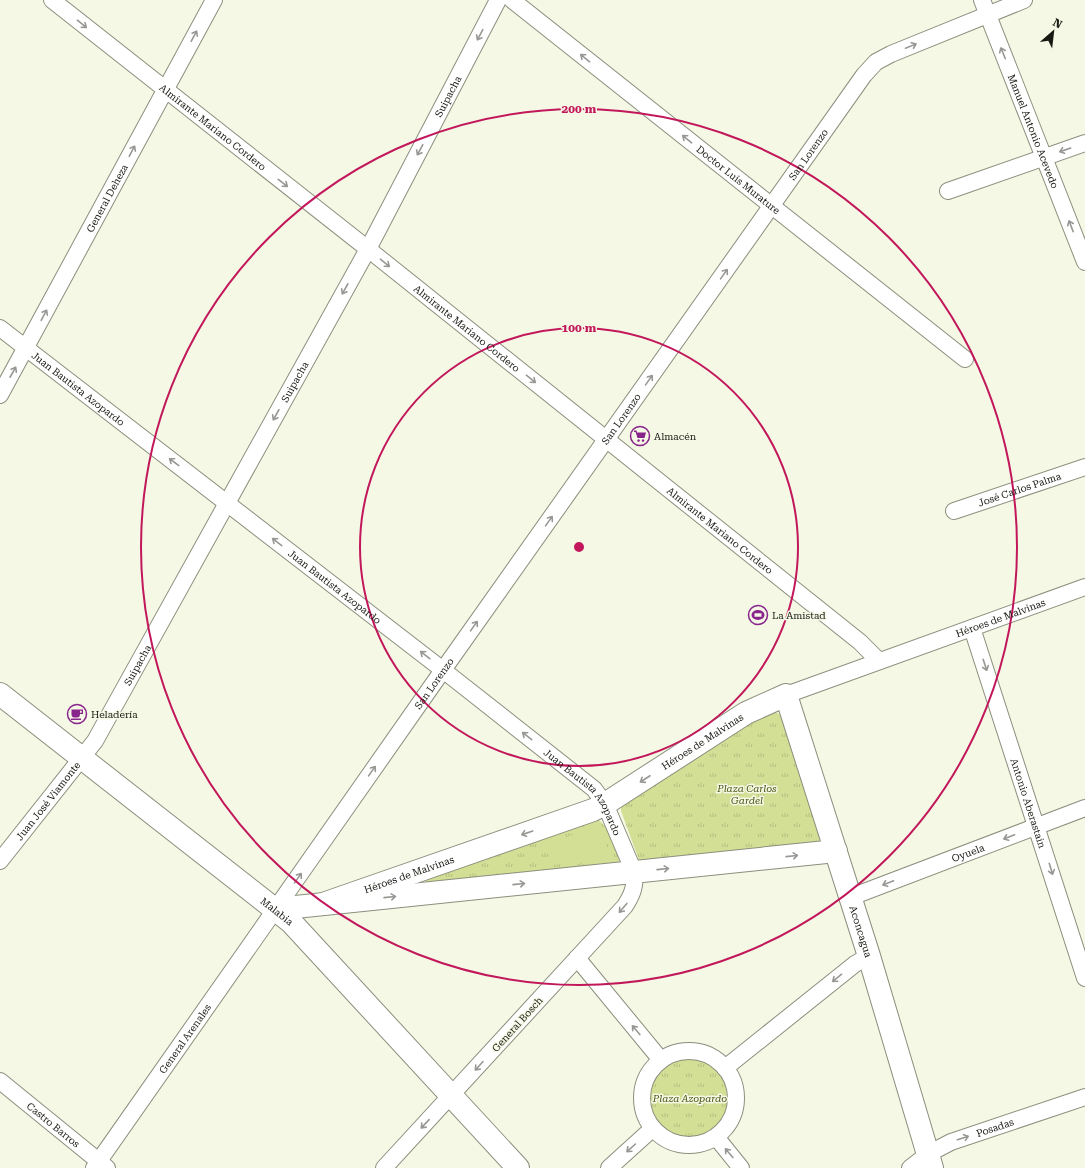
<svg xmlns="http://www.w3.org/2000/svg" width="1085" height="1168" font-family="'Roboto Serif',serif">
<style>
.grass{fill:url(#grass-tufts)}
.pitch{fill:#d2df95}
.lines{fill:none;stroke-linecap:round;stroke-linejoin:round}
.street-casing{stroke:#8b8f7d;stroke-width:18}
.secondary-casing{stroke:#8b8f7d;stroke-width:24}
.street{stroke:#fff;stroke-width:16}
.secondary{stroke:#fff;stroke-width:22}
.oneway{stroke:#979894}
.ring{fill:none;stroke:#c2185b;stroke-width:2}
.labels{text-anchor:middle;stroke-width:3;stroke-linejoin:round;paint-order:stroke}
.street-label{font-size:10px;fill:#181912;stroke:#f4f8e5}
.poi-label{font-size:10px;fill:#181912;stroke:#f4f8e5;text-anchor:start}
.park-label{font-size:10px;font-style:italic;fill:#4b5313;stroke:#f4f8e5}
.centre{fill:#c2185b;stroke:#f4f8e5;stroke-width:2}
.ring-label{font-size:12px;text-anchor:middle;font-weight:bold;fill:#c2185b;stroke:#f4f8e5;stroke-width:3;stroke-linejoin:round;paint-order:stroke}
</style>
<defs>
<pattern id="grass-tufts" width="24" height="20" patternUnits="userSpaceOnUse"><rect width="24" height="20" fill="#d2df95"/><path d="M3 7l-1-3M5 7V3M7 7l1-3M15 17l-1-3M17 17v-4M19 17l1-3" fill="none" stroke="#b4bf7f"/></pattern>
</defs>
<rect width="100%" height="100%" fill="#f4f8e5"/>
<g class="grass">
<polygon points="769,712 778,713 784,719 821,834 819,841 813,845 646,863 639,860 621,811 621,805"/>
<path d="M 597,819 C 609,826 622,854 619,867 L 427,883 L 426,879 Z"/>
<circle cx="690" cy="1098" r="42"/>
</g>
<polygon class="pitch" points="599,826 611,859 551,865 547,844"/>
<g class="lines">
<defs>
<g id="street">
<path id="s1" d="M 52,0 L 368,249 L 860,642 L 879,661"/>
<path id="s2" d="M 512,0 L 965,359"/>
<path id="s3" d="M 982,0 L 1085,262"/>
<polyline points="948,191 1085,143"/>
<path id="s4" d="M 0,328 L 443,670 L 594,789 L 605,804 L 634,872 C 636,886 632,895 625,906 L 384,1168"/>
<path id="s5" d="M 0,395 L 214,0"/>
<path id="s6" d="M 954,511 L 1085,467"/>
<path id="s7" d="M 972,628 L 1085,978"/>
<path id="s8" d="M 786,695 L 1085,587"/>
<path id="s9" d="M 0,861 L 95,741 L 368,249 L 498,0"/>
<path id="s10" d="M 851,897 L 1085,808"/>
<polyline points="577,958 661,1060"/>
<circle cx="689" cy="1098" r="47"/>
<polyline points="725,1068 855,964 869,956"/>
<path id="s11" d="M 0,1081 L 107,1168"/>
<polyline points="716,1137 741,1168"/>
<path id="s12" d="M 94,1168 L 443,670 L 864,75 L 876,62 L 891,54 L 1024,0"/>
<polyline points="609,1168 652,1129"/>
<path id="s13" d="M 910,1168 L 928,1154 L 951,1142 L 1085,1097"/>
</g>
<g id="secondary">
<path id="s14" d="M 0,694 L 291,922 L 518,1168"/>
<path id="s15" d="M 323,904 L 593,810 L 605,804 L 746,713 L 786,695 L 869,956 L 932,1168"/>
<polyline points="276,909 836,851"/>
</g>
</defs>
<use href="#street" class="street-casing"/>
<use href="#secondary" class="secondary-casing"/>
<use href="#street" class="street"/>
<use href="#secondary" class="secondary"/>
</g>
<defs><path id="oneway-shaft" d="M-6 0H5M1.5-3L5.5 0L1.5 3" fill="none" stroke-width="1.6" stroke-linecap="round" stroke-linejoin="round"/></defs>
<g class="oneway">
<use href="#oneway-shaft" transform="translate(82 24) rotate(39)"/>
<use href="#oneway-shaft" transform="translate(480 35) rotate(118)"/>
<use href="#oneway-shaft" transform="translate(194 36) rotate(-62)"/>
<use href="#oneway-shaft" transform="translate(911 46) rotate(-22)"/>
<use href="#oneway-shaft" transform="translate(1003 53) rotate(-112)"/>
<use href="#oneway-shaft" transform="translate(585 58) rotate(-141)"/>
<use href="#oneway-shaft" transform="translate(687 139) rotate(-141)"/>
<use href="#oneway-shaft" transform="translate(420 150) rotate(118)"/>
<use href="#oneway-shaft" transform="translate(1065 150) rotate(161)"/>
<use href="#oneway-shaft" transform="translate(132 151) rotate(-62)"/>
<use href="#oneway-shaft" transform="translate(283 183) rotate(38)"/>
<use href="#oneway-shaft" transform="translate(1071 226) rotate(-111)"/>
<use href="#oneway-shaft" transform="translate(385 263) rotate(39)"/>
<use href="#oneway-shaft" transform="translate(724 274) rotate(-55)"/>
<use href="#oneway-shaft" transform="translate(345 289) rotate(119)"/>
<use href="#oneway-shaft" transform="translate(44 315) rotate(-62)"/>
<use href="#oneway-shaft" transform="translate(13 372) rotate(-61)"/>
<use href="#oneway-shaft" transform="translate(531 379) rotate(39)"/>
<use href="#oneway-shaft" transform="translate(649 380) rotate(-55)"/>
<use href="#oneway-shaft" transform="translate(276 415) rotate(119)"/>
<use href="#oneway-shaft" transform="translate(174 462) rotate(-143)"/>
<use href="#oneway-shaft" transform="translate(549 521) rotate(-55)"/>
<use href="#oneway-shaft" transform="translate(277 542) rotate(-142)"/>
<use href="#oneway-shaft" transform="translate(474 626) rotate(-55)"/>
<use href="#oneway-shaft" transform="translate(425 655) rotate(-142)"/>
<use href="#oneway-shaft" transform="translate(985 665) rotate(72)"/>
<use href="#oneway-shaft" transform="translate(527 736) rotate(-142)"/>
<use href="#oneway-shaft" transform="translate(372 771) rotate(-55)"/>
<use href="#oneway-shaft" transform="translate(645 779) rotate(147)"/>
<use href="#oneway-shaft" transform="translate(527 833) rotate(161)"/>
<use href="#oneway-shaft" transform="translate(1009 837) rotate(159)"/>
<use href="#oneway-shaft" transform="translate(792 856) rotate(-6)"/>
<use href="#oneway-shaft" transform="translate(663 869) rotate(-6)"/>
<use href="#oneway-shaft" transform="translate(1051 869) rotate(73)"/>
<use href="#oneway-shaft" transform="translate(298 878) rotate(-55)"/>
<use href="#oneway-shaft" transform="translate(888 883) rotate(159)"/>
<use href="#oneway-shaft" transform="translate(519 884) rotate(-6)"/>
<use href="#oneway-shaft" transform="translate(390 897) rotate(-6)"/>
<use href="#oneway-shaft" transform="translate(623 908) rotate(130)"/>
<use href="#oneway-shaft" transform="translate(837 978) rotate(141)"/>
<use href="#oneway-shaft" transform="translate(636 1030) rotate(-130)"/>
<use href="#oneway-shaft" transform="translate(479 1066) rotate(132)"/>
<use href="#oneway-shaft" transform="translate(425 1124) rotate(133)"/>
<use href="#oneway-shaft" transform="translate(963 1138) rotate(-18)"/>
<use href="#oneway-shaft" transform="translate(631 1148) rotate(138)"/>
<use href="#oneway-shaft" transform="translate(729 1153) rotate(-130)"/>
</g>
<g class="ring">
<circle cx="579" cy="547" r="219"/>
<circle cx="579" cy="547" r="438"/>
</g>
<defs>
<symbol id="supermarket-ring" viewBox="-11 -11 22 22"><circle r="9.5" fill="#f4f8e5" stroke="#89248c" stroke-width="1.5"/><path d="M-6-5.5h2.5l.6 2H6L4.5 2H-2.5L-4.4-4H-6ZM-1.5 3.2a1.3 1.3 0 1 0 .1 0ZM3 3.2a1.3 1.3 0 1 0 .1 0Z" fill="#89248c"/></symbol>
<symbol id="stadium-ring" viewBox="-11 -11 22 22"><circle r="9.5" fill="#f4f8e5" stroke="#89248c" stroke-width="1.5"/><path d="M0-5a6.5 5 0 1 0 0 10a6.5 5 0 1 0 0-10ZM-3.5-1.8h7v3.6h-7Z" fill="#89248c"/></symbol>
<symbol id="cafe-ring" viewBox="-11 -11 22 22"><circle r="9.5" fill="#f4f8e5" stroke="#89248c" stroke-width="1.5"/><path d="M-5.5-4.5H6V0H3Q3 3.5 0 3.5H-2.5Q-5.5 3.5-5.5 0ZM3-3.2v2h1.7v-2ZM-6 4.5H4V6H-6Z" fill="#89248c"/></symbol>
</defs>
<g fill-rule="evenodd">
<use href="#supermarket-ring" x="629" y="425" width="22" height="22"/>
<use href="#stadium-ring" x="747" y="604" width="22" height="22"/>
<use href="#cafe-ring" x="66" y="703" width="22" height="22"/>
</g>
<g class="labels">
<g class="street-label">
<text dy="4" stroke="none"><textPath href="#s9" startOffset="888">Suipacha</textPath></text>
<text dy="4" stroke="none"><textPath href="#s1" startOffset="205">Almirante Mariano Cordero</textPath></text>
<text dy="4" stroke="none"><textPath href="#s3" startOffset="141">Manuel Antonio Acevedo</textPath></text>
<text dy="4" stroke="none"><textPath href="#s12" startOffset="1240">San Lorenzo</textPath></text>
<text dy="4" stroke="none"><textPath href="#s2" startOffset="289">Doctor Luis Murature</textPath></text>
<text dy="4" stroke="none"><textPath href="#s5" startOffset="224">General Deheza</textPath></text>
<text dy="4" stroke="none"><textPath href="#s1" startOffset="529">Almirante Mariano Cordero</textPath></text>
<text dy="4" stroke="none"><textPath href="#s9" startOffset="564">Suipacha</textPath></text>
<text dy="4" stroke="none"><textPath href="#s4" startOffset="99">Juan Bautista Azopardo</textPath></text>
<text dy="4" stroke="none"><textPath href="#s12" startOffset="916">San Lorenzo</textPath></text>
<text dy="4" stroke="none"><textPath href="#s6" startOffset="69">José Carlos Palma</textPath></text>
<text dy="4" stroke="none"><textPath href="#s1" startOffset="853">Almirante Mariano Cordero</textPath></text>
<text dy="4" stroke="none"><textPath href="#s4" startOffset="423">Juan Bautista Azopardo</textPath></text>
<text dy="4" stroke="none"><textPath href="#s8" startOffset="228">Héroes de Malvinas</textPath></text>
<text dy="4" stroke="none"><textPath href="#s9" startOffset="240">Suipacha</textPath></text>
<text dy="4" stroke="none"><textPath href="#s12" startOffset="592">San Lorenzo</textPath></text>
<text dy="4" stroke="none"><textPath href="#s15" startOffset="415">Héroes de Malvinas</textPath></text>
<text dy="4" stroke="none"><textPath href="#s4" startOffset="747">Juan Bautista Azopardo</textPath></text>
<text dy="4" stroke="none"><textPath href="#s9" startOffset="77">Juan José Viamonte</textPath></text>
<text dy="4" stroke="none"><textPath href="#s7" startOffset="184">Antonio Aberastain</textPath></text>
<text dy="4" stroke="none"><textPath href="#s10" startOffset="125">Oyuela</textPath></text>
<text dy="4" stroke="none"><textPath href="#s15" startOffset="91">Héroes de Malvinas</textPath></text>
<text dy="4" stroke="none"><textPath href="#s14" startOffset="352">Malabia</textPath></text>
<text dy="4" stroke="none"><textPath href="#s15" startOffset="759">Aconcagua</textPath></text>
<text transform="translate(517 1024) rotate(-48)" y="4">General Bosch</text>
<text dy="4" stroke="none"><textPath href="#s12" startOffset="158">General Arenales</textPath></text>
<text dy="4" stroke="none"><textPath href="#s11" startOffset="69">Castro Barros</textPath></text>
<text dy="4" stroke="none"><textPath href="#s13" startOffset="95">Posadas</textPath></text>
</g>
<g class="poi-label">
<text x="654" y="440">Almacén</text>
<text x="772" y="619">La Amistad</text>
<text x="91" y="718">Heladería</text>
</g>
<g class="park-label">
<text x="747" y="792">Plaza Carlos<tspan x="747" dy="12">Gardel</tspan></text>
<text x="690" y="1102">Plaza Azopardo</text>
</g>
</g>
<circle cx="579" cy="547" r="6" class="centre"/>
<g class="ring-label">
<text x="579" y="113">200 m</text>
<text x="579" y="332">100 m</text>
</g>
<g transform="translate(1053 32) rotate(28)" stroke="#f4f8e5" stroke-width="3" paint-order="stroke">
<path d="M0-3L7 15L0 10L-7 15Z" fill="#181912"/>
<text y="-6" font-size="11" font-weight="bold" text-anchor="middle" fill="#181912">N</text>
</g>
</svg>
